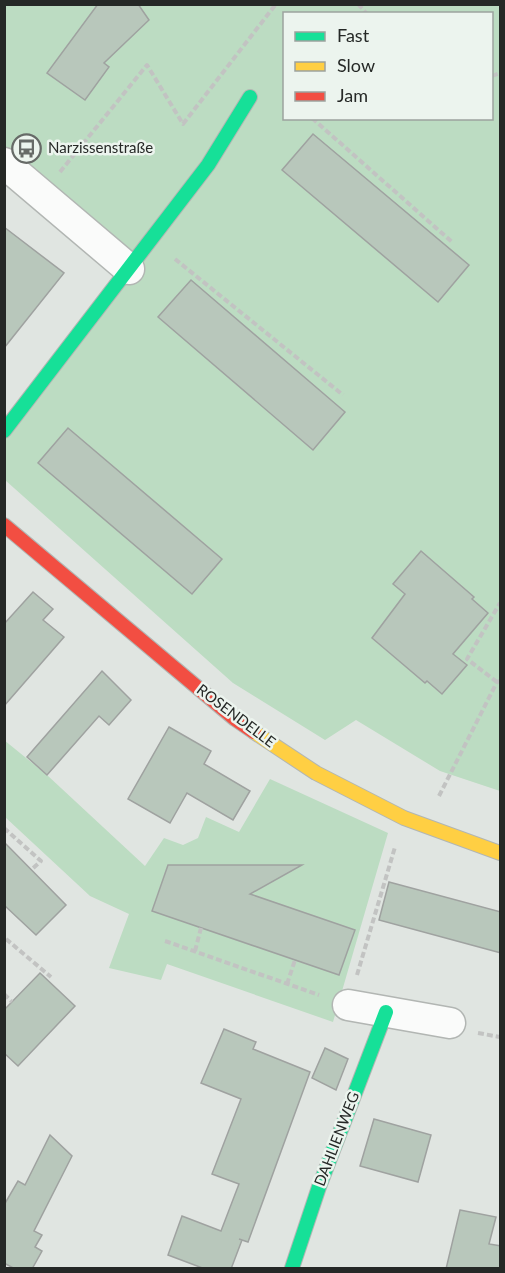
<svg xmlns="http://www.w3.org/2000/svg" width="505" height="1273" font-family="Lato,sans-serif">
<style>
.green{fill:#bcdcc2;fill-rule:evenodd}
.building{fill:#b8c7bb;stroke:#9fa2a0;stroke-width:1.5}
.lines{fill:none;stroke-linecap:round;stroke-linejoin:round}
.street-casing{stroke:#b2b6b3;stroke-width:33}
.fast-casing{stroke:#b2b6b3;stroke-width:16}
.slow-casing{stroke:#b2b6b3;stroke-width:16}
.jam-casing{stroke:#b2b6b3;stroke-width:16}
.path{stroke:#c2c3c2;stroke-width:4;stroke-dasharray:6 3;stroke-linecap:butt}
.street{stroke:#fafbfa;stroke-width:30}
.fast{stroke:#16e098;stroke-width:14}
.slow{stroke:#ffcf43;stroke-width:14}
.jam{stroke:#f24e42;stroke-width:14}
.labels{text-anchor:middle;stroke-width:5;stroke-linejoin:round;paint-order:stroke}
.poi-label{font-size:15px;fill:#252826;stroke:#ecf4ee;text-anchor:start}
.street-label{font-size:15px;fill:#252826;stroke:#ecf4ee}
</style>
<rect width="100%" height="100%" fill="#e0e5e1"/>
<g class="green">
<path d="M 5,5 L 500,5 L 500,791 L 440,771 L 356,720 L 325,740 L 233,683 L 5,480 L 4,439 L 138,267 L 5,155 ZM 284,14 L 492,14 L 492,118 L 284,118 Z"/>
<polygon points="4,740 47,775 145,866 164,838 183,845 198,838 206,817 239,832 270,779 388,833 333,1022 167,964 161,980 109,968 129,914 90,896 5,817"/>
</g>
<g class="building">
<polygon points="98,4 138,4 149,20 104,63 109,67 85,100 47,73"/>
<polygon points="313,134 469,265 438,302 282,170"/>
<polygon points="4,227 64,273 4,348"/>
<polygon points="191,280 345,412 313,450 158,317"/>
<polygon points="68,428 222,559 192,594 38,463"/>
<polygon points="421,551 474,597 472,599 488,613 453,654 467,665 442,694 427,681 425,683 372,638 405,594 393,584"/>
<polygon points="33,592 53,609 43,620 64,637 4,706 4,624"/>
<polygon points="102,671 131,700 109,725 99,716 47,775 27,757"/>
<polygon points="169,727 211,751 204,764 250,791 233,820 187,793 170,823 128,799"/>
<polygon points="4,842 66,905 36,935 4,905"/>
<polygon points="168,865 302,865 250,894 355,930 339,975 152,911"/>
<polygon points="389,882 501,912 501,953 379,920"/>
<polygon points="40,973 75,1006 18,1066 4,1053 4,1010"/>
<polygon points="224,1029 256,1042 253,1049 310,1072 248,1242 239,1239 242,1240 231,1269 205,1269 168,1255 182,1216 221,1231 239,1184 212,1174 241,1099 201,1083"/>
<polygon points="325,1048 348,1059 336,1090 312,1078"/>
<polygon points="374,1119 431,1135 418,1182 360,1166"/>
<polygon points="50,1135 72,1156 34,1231 42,1235 35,1247 42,1251 32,1269 15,1269 4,1263 4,1205 18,1181 25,1185"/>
<polygon points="460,1210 496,1217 489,1244 501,1246 501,1269 446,1269"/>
</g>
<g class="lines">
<defs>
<g id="street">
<polyline points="4,163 129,269"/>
<polyline points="348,1005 450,1023"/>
</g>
<g id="fast">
<polyline points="4,431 208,165 250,97"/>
<polyline points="292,1268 319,1187 386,1012"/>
</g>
<polyline id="slow" points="254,732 316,773 404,818 500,853"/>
<polyline id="jam" points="4,525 235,719 254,732"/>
</defs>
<use href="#street" class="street-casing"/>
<use href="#fast" class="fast-casing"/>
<use href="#slow" class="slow-casing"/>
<use href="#jam" class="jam-casing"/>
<g class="path">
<polyline points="358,4 367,14"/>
<polyline points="492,76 500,73"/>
<polyline points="312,118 452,242"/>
<polyline points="60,172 147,65 183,124 276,4"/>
<polyline points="175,259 343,395"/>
<polyline points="497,682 467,659 500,603"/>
<polyline points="439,796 497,682 500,681"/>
<polyline points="4,828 41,861 32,869"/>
<polyline points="6,939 51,977"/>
<polyline points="165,941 319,995"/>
<polyline points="195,951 201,928"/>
<polyline points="357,975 395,847"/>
<polyline points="287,984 295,960"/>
<polyline points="4,994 12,1002"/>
<polyline points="478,1033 500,1037"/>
</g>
<use href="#street" class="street"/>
<use href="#fast" class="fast"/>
<use href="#slow" class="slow"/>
<use href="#jam" class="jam"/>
</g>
<defs>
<symbol id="bus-ring" viewBox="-11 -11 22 22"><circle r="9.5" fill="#ecf4ee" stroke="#666a67" stroke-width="1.5"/><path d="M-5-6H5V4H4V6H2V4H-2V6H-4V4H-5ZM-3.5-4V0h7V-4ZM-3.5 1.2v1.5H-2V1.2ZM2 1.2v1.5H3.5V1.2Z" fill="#666a67"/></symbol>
</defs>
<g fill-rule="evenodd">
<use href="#bus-ring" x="10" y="132" width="33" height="33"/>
</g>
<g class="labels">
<g class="poi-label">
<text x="48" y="153">Narzissenstraße</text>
</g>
<g class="street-label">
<text transform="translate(236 716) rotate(37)" y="5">ROSENDELLE</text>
<text transform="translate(337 1139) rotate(-69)" y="5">DAHLIENWEG</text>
</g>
</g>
<rect width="505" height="1273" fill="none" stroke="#252826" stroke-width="12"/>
<rect x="283" y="12" width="210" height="108" fill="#ecf4ee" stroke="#9ca29e" stroke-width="1.5"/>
<rect x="295" y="32" width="30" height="9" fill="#16e098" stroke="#9ca29e" stroke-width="1.5"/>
<text x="337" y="42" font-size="18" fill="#252826">Fast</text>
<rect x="295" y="62" width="30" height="9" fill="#ffcf43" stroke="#9ca29e" stroke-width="1.5"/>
<text x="337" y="72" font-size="18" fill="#252826">Slow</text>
<rect x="295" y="92" width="30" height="9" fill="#f24e42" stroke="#9ca29e" stroke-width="1.5"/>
<text x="337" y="102" font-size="18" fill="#252826">Jam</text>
</svg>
